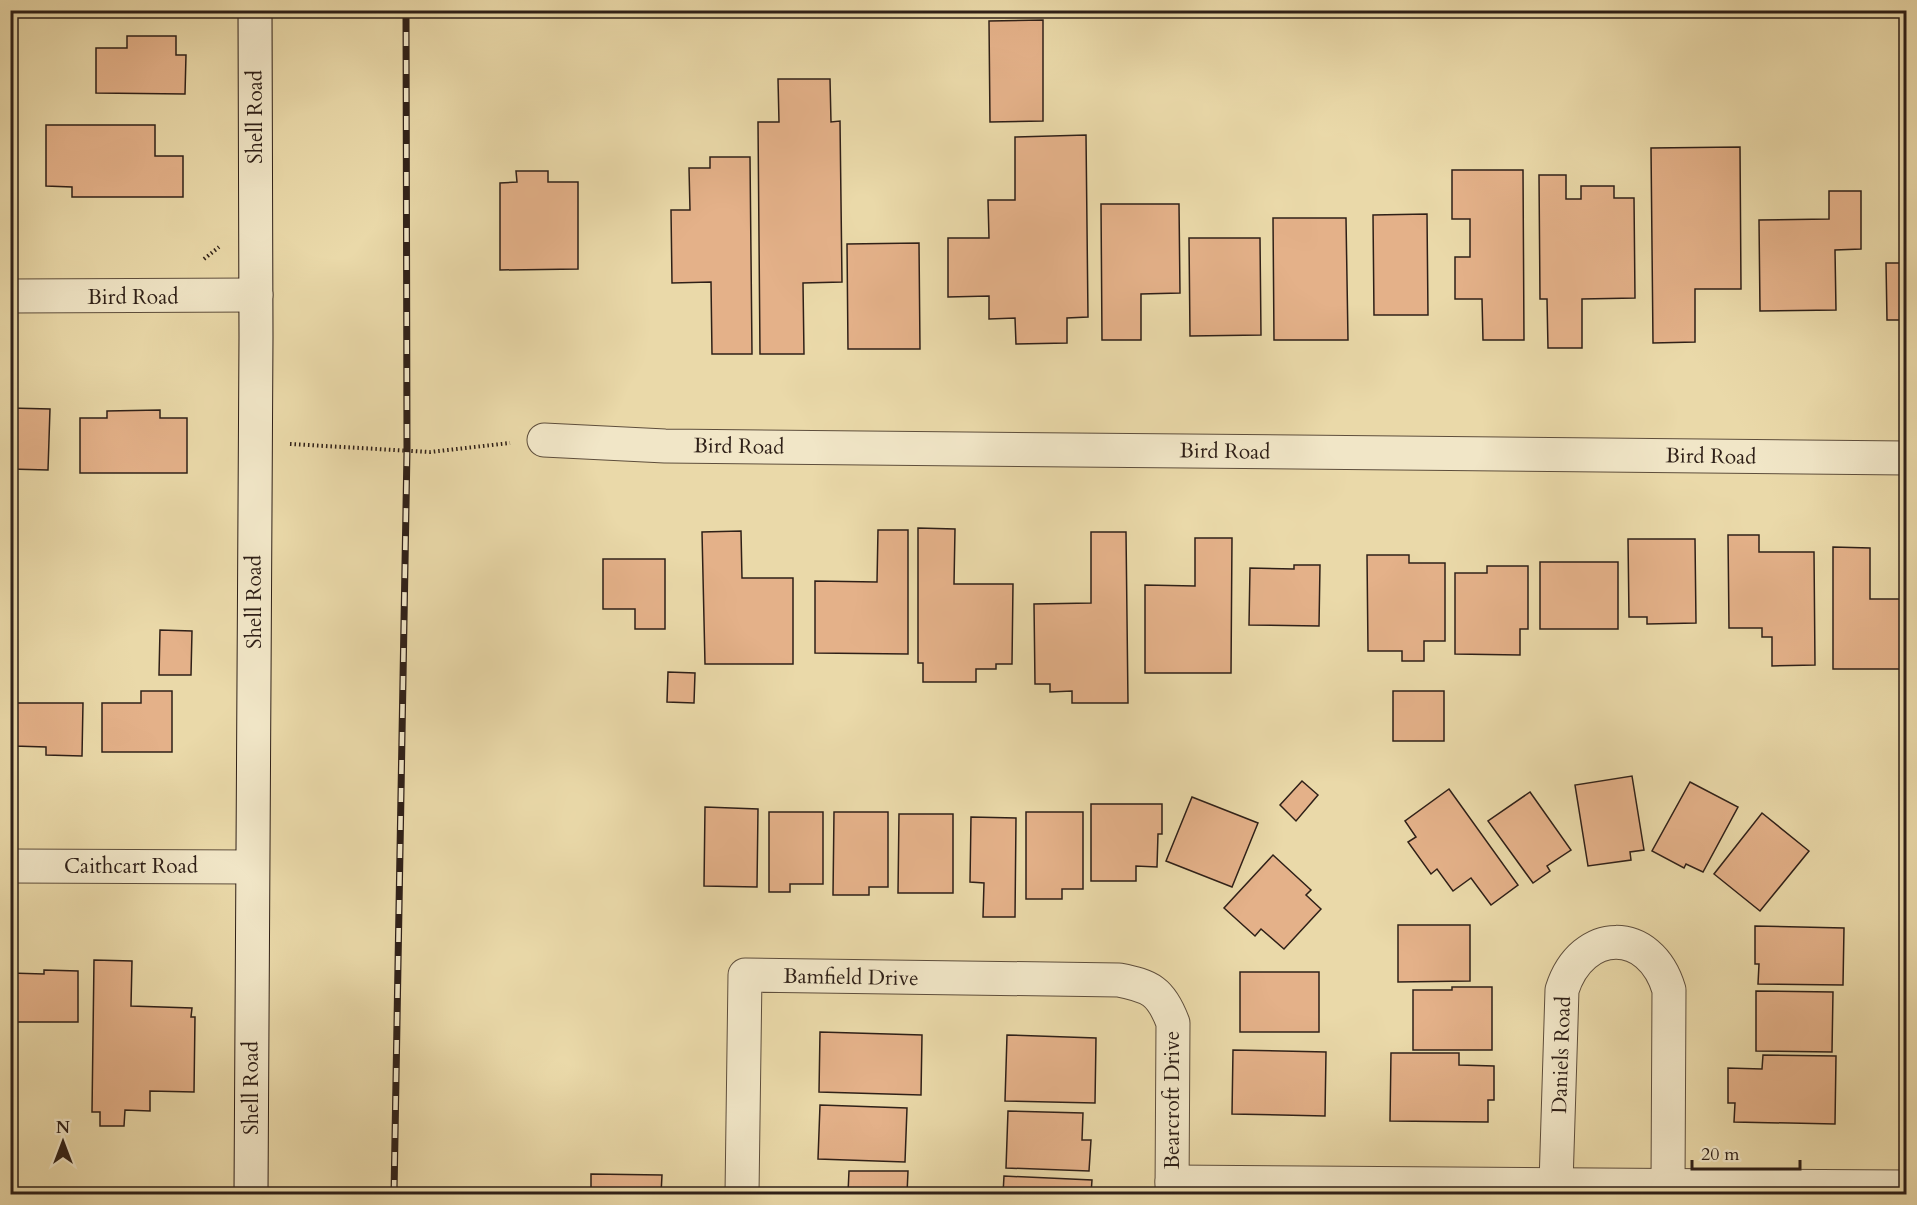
<svg xmlns="http://www.w3.org/2000/svg" width="1917" height="1205" font-family="Cardo,serif">
<style>
.building{fill:#e4b189;stroke:#2f2018;stroke-width:1.5}
.lines{fill:none;stroke-linecap:round;stroke-linejoin:round}
.minor-casing{stroke:#5e4e3c;stroke-width:35}
.secondary-casing{stroke:#2f2018;stroke-width:35}
.path{stroke:#2f2018;stroke-width:4;stroke-dasharray:1.5 3;stroke-linecap:butt}
.minor{stroke:#f1e6c7;stroke-width:33}
.secondary{stroke:#f1e6c7;stroke-width:33}
.rail-casing{stroke:#2f2018;stroke-width:7}
.rail{stroke:#f1e6c7;stroke-width:4.5;stroke-dasharray:14;stroke-linecap:butt}
.labels{text-anchor:middle;stroke-width:4.5;stroke-linejoin:round;paint-order:stroke}
.street-label{font-size:21px;fill:#2f2018;stroke:#f1e6c7}
</style>
<rect width="100%" height="100%" fill="#ead9a9"/>
<filter id="stains"><feTurbulence type="fractalNoise" baseFrequency=".00333" numOctaves="4"/><feColorMatrix values="0 0 0 0 .2 0 0 0 0 .09 0 0 0 0 .02 0 0 0 .5 -.17"/></filter>
<radialGradient id="worn" r=".72"><stop offset=".6" stop-color="#630" stop-opacity="0"/><stop offset="1" stop-color="#630" stop-opacity=".3"/></radialGradient>
<g class="building">
<polygon points="1043,20 1043,121 990,122 989,21"/>
<polygon points="127,36 176,36 176,55 186,55 185,94 96,93 96,48 127,48"/>
<polygon points="778,79 830,79 831,122 840,121 842,282 803,283 804,354 760,354 758,122 779,122"/>
<polygon points="46,125 155,125 155,156 183,156 183,197 72,197 72,187 46,186"/>
<polygon points="1086,135 1088,317 1067,318 1067,343 1016,344 1015,318 989,319 989,296 948,297 948,238 989,238 988,200 1015,200 1015,137"/>
<polygon points="1740,147 1741,289 1695,289 1695,342 1653,343 1651,148"/>
<polygon points="710,157 750,157 752,354 712,354 711,282 672,283 671,210 690,210 689,168 710,168"/>
<polygon points="1452,170 1523,170 1524,340 1483,340 1482,299 1455,299 1455,257 1470,257 1470,219 1452,219"/>
<polygon points="516,171 548,171 548,182 578,182 578,269 500,270 500,183 517,182"/>
<polygon points="1539,175 1566,175 1566,199 1581,199 1581,186 1614,186 1614,198 1634,198 1635,298 1582,299 1582,348 1548,348 1547,299 1540,299"/>
<polygon points="1829,191 1861,191 1861,249 1835,250 1836,310 1760,311 1759,220 1829,219"/>
<polygon points="1101,204 1179,204 1180,293 1141,294 1141,340 1102,340"/>
<polygon points="1427,214 1428,315 1374,315 1373,215"/>
<polygon points="1273,218 1346,218 1348,340 1274,340"/>
<polygon points="1189,238 1260,238 1261,335 1190,336"/>
<polygon points="919,243 920,349 848,349 847,244"/>
<polygon points="1886,263 1906,263 1906,320 1887,320"/>
<polygon points="10,408 50,409 48,470 10,469"/>
<polygon points="160,410 160,418 187,418 187,473 80,473 80,418 107,418 107,411"/>
<polygon points="918,528 955,529 954,584 1013,584 1012,664 996,664 996,669 976,669 976,682 923,682 923,663 918,663"/>
<polygon points="878,530 908,530 908,654 815,653 815,581 877,582"/>
<polygon points="741,531 742,578 793,578 793,664 705,664 702,532"/>
<polygon points="1091,532 1126,532 1128,703 1072,703 1072,691 1050,692 1050,684 1035,684 1034,604 1091,603"/>
<polygon points="1728,535 1759,535 1759,552 1814,552 1815,665 1772,666 1772,637 1762,637 1762,628 1729,628"/>
<polygon points="1195,538 1232,538 1231,673 1145,673 1145,585 1195,586"/>
<polygon points="1628,539 1695,539 1696,623 1647,624 1647,617 1629,617"/>
<polygon points="1833,547 1870,548 1870,599 1906,599 1906,669 1833,669"/>
<polygon points="1367,555 1409,555 1409,563 1445,563 1445,641 1424,641 1424,661 1402,661 1402,651 1368,651"/>
<polygon points="603,559 665,559 665,629 635,629 635,609 603,609"/>
<rect x="1540" y="562" width="78" height="67"/>
<polygon points="1294,565 1320,565 1319,626 1249,625 1250,568 1294,569"/>
<polygon points="1487,566 1528,566 1528,629 1520,629 1520,655 1455,654 1455,573 1487,573"/>
<polygon points="160,630 192,631 191,675 159,675"/>
<polygon points="668,672 695,673 694,703 667,702"/>
<polygon points="141,691 172,691 172,752 102,752 102,703 141,703"/>
<rect x="1393" y="691" width="51" height="50"/>
<polygon points="10,696 16,696 16,703 83,703 82,756 46,755 46,747 14,746 14,742 10,742"/>
<polygon points="1632,776 1644,850 1630,852 1631,860 1588,866 1575,785"/>
<polygon points="1302,781 1318,795 1296,821 1280,805"/>
<polygon points="1690,782 1738,807 1703,872 1686,864 1684,868 1652,851"/>
<polygon points="1449,789 1518,885 1491,905 1471,878 1453,891 1437,869 1431,874 1408,842 1416,837 1405,821"/>
<polygon points="1530,792 1571,850 1547,866 1550,871 1533,883 1488,821"/>
<polygon points="1192,797 1258,823 1232,887 1166,861"/>
<polygon points="1091,804 1162,804 1162,834 1158,834 1157,867 1136,866 1136,881 1091,881"/>
<polygon points="705,807 758,809 757,887 704,886"/>
<polygon points="769,812 823,812 823,884 790,884 790,892 769,892"/>
<polygon points="834,812 888,812 888,887 869,887 869,895 833,895"/>
<polygon points="1026,812 1083,812 1083,889 1062,889 1062,899 1026,899"/>
<polygon points="1762,813 1809,851 1760,911 1714,874"/>
<polygon points="899,814 953,814 953,893 898,893"/>
<polygon points="971,817 1016,818 1015,917 983,917 984,883 970,882"/>
<polygon points="1273,855 1311,890 1306,895 1321,909 1284,949 1261,929 1255,936 1224,908"/>
<rect x="1904" y="923" width="2" height="60"/>
<polygon points="1398,925 1470,925 1470,981 1398,982"/>
<polygon points="1755,926 1844,928 1843,985 1758,984 1759,964 1755,964"/>
<polygon points="94,960 132,961 131,1006 192,1008 191,1017 195,1017 194,1092 150,1091 150,1111 125,1110 124,1126 100,1126 100,1112 92,1112"/>
<polygon points="44,970 78,971 78,1022 10,1022 10,973 44,974"/>
<rect x="1240" y="972" width="79" height="60"/>
<polygon points="1452,987 1492,987 1492,1050 1413,1050 1413,990 1452,990"/>
<polygon points="1756,991 1833,992 1832,1052 1756,1051"/>
<polygon points="820,1032 922,1035 921,1095 819,1092"/>
<polygon points="1007,1035 1096,1038 1095,1103 1005,1101"/>
<polygon points="1233,1050 1326,1052 1325,1116 1232,1114"/>
<polygon points="1391,1053 1459,1053 1459,1065 1494,1066 1494,1100 1488,1100 1488,1122 1390,1121"/>
<polygon points="1763,1055 1836,1056 1835,1124 1734,1122 1735,1103 1728,1103 1728,1068 1762,1069"/>
<polygon points="1903,1058 1906,1058 1906,1124 1901,1124"/>
<polygon points="820,1105 907,1108 905,1162 818,1159"/>
<polygon points="1008,1111 1083,1113 1082,1140 1091,1140 1089,1171 1006,1168"/>
<polygon points="849,1171 908,1171 907,1194 796,1194 796,1192 848,1193"/>
<polygon points="591,1174 662,1175 661,1194 591,1194"/>
<polygon points="1004,1176 1092,1180 1091,1194 1003,1194"/>
</g>
<g class="lines">
<defs>
<g id="minor">
<polyline points="10,296 256,295"/>
<polyline points="544,440 665,446 1906,458"/>
<polyline points="10,866 252,867"/>
<polyline points="1172,1182 1906,1187"/>
<path d="M 1556,1184 L 1562,990 C 1582,927 1650,926 1669,990 L 1668,1186"/>
<path d="M 742,1194 L 745,975 L 1119,980 C 1150,986 1161,991 1173,1023 L 1172,1194"/>
</g>
<polyline id="secondary" points="251,1194 256,337 255,10"/>
</defs>
<use href="#minor" class="minor-casing"/>
<use href="#secondary" class="secondary-casing"/>
<g class="path">
<polyline points="204,259 219,247"/>
<polyline points="290,444 430,452 510,443"/>
<polyline points="206,1194 216,1190"/>
</g>
<use href="#minor" class="minor"/>
<use href="#secondary" class="secondary"/>
<defs>
<polyline id="rail" points="394,1194 407,450 406,10"/>
</defs>
<use href="#rail" class="rail-casing"/>
<use href="#rail" class="rail"/>
</g>
<g class="labels">
<g class="street-label">
<text transform="translate(255 117) rotate(-90)" y="7">Shell Road</text>
<text x="133" y="304">Bird Road</text>
<text transform="translate(739 446) rotate(1)" y="7">Bird Road</text>
<text transform="translate(1225 451) rotate(1)" y="7">Bird Road</text>
<text transform="translate(1711 456) rotate(1)" y="7">Bird Road</text>
<text transform="translate(254 602) rotate(-90)" y="7">Shell Road</text>
<text x="131" y="873">Caithcart Road</text>
<text transform="translate(851 977) rotate(1)" y="7">Bamfield Drive</text>
<text transform="translate(1561 1055) rotate(-88)" y="7">Daniels Road</text>
<text transform="translate(251 1088) rotate(-90)" y="7">Shell Road</text>
<text transform="translate(1172 1100) rotate(-90)" y="7">Bearcroft Drive</text>
</g>
</g>
<rect width="1917" height="1205" fill="none" stroke="#ead9a9" stroke-width="36"/>
<rect x="12" y="12" width="1893" height="1181" fill="none" stroke="#2f2018" stroke-width="3"/>
<rect x="18" y="18" width="1881" height="1169" fill="none" stroke="#2f2018" stroke-width="1.5"/>
<g transform="translate(63 1142)" stroke="#f1e6c7" stroke-width="4.5" paint-order="stroke">
<path d="M0-4.5L10 22L0 15L-10 22Z" fill="#2f2018"/>
<text y="-9" font-size="16" font-weight="bold" text-anchor="middle" fill="#2f2018">N</text>
</g>
<path d="M1692 1160v9h108v-9" fill="none" stroke="#2f2018" stroke-width="3"/>
<text x="1701" y="1160" font-size="18" fill="#2f2018" stroke="#f1e6c7" stroke-width="4.5" paint-order="stroke">20 m</text>
<rect width="100%" height="100%" filter="url(#stains)"/>
<rect width="100%" height="100%" fill="url(#worn)"/>
</svg>
